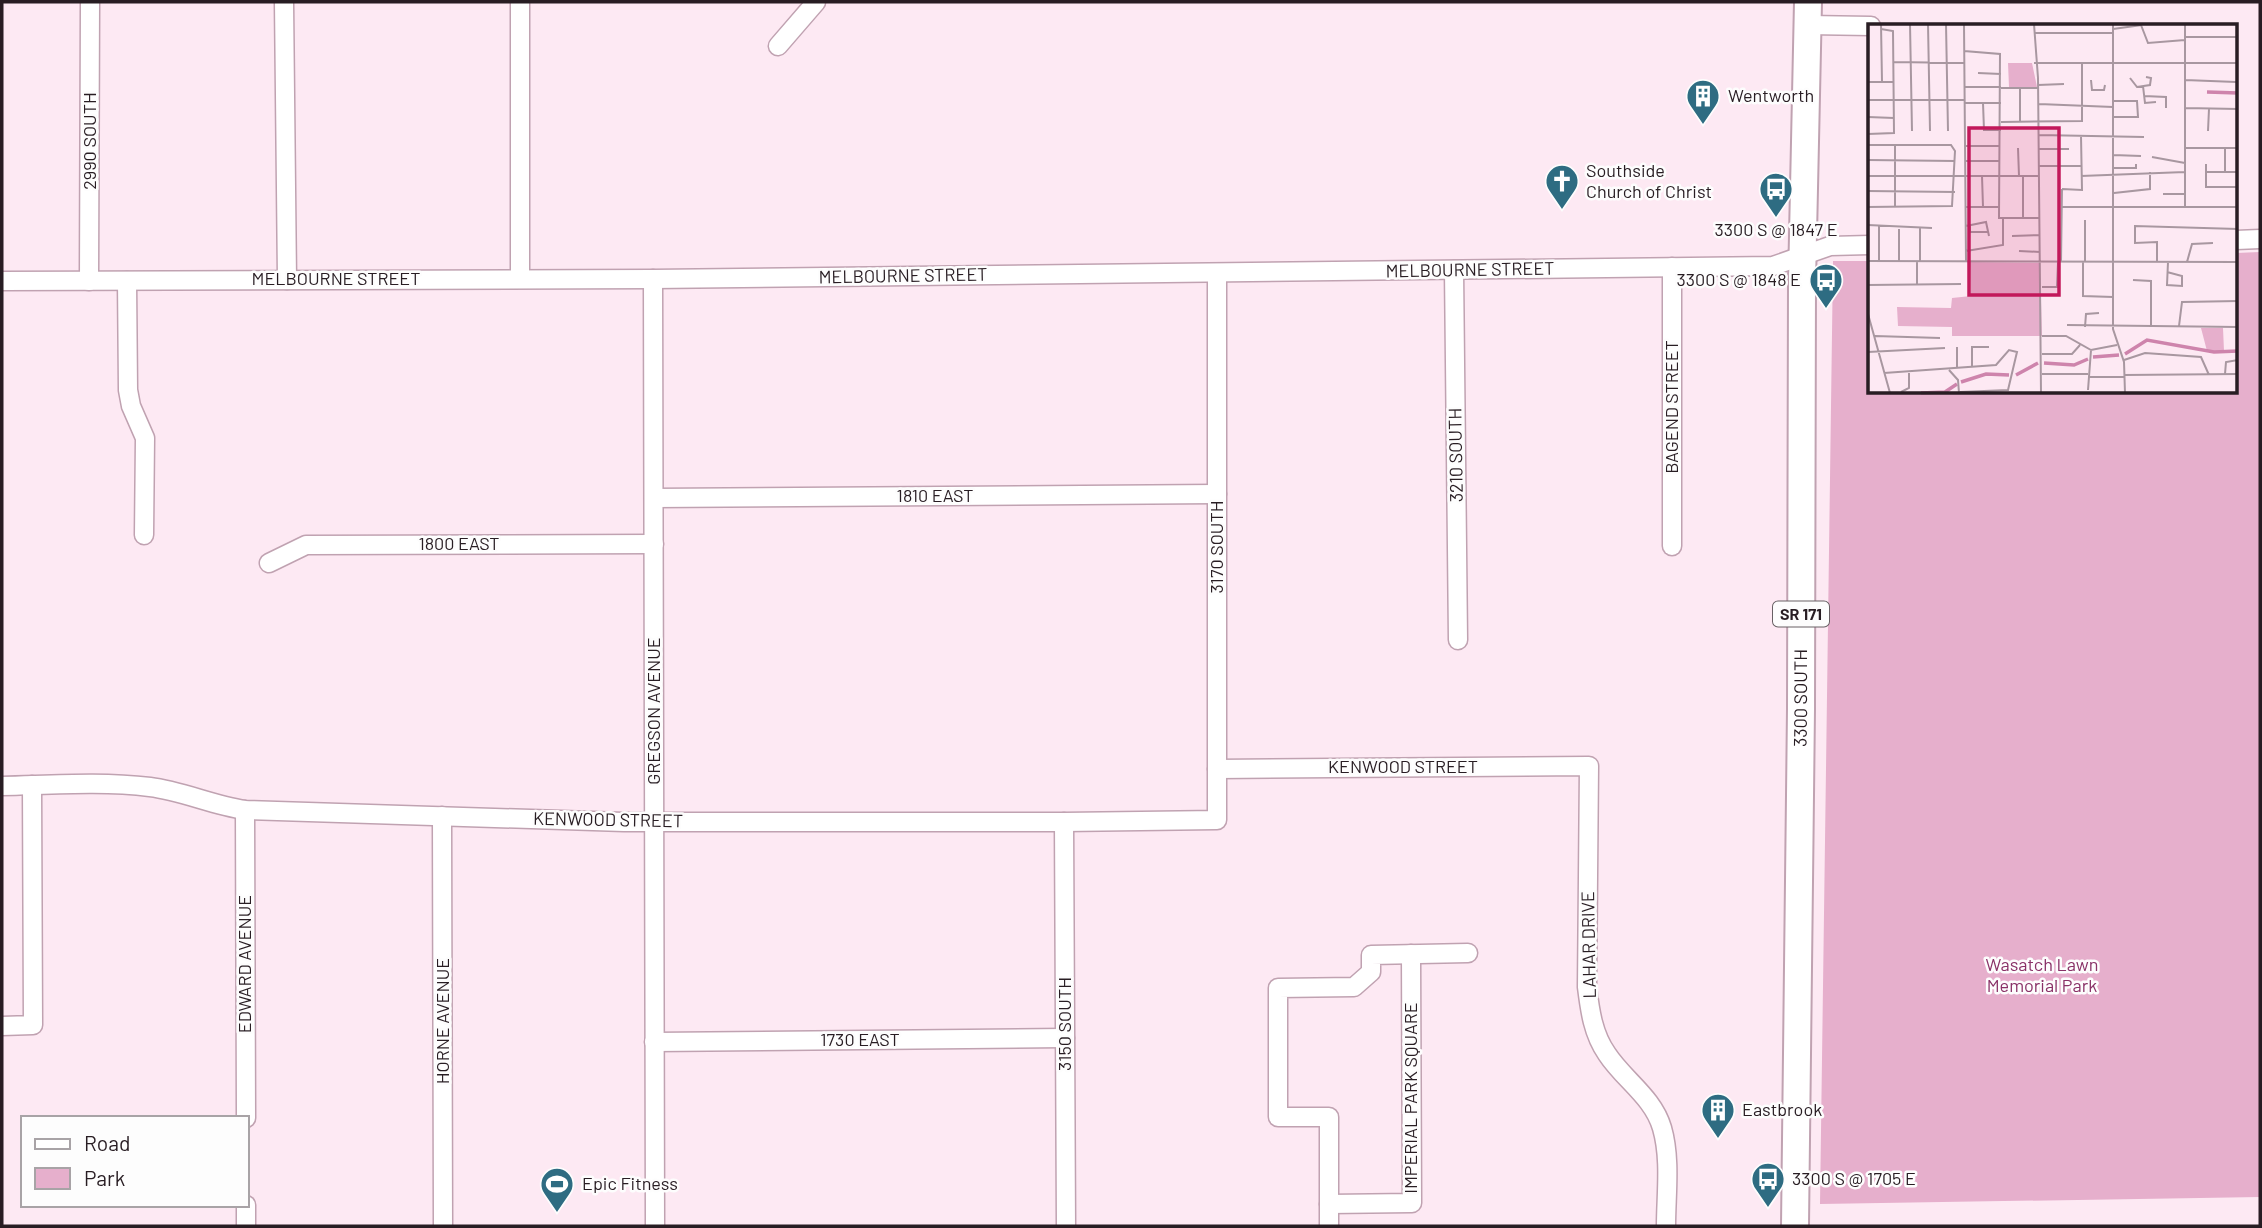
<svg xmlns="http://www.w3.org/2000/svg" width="2262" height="1228" font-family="Barlow,sans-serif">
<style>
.green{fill:#e6afcc}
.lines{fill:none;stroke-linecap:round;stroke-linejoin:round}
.street-casing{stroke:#c0a2b1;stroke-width:21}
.primary-casing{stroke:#c0a2b1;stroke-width:30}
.street{stroke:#fff;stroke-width:18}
.primary{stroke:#fff;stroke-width:26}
.labels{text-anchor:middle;stroke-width:5;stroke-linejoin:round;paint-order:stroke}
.shield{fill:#fdfdfd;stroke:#686064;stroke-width:2}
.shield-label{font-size:16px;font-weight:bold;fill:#281d23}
.poi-label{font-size:18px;fill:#281d23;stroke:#fdfdfd;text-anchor:start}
.street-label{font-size:18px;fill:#281d23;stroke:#fdfdfd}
.park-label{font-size:18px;fill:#893167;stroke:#fdfdfd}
.inset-river{fill:none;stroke:#ce84ac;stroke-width:3.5}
.inset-road{fill:none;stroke:#a897a0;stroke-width:2}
.view{fill:#c2185b;fill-opacity:0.15;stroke:#c2185b;stroke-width:3.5}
.inset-edge{fill:none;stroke:#281d23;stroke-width:3.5}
</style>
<rect width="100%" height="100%" fill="#fde9f3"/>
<polygon class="green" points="2260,252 2260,1197 1820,1204 1833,261 1870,261 1870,392 2236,392 2236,253"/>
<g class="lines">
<defs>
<g id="street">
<polyline points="284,2 287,280"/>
<polyline points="1808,25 1871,26"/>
<polyline points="778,46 816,2"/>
<polyline points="2236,240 2260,239"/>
<polyline points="1454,270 1458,640"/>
<polyline points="520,278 520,2"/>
<polyline points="653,279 655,1226"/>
<polyline points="2,281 653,279 1773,266 1830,246 1870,245"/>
<polyline points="89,281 90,2"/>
<polyline points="127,281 128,390 131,406 145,438 144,535"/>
<polyline points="654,498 1217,494"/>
<polyline points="1672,546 1672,267"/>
<polyline points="269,563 306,545 654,544"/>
<path d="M 1217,769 L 1589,766 L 1587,987 C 1590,1011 1593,1034 1607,1054 C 1624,1080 1653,1097 1662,1128 C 1671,1159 1666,1195 1666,1226"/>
<path d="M 2,786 C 50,785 101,781 150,787 C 182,791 212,805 245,810 L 624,822 L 1064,822 L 1217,820 L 1217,273"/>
<polyline points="245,810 246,1118"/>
<polyline points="442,816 443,1226"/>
<polyline points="1064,822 1066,1226"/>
<polyline points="2,1026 33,1025 32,785"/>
<polyline points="654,1042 1065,1038"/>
<polyline points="1329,1204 1412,1203 1411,954"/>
<polyline points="246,1205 246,1226"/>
<polyline points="1329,1226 1329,1117 1278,1117 1278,988 1354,987 1371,972 1371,955 1468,953"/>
</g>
<g id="primary">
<path id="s1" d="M 1795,1226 L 1801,709 L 1802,282 L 1808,2"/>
</g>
</defs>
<use href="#street" class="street-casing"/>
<use href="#primary" class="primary-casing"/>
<use href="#street" class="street"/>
<use href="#primary" class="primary"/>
</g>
<defs>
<symbol id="building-pin" viewBox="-11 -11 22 30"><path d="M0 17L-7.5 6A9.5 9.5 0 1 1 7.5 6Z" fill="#2e6c82" stroke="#fdfdfd"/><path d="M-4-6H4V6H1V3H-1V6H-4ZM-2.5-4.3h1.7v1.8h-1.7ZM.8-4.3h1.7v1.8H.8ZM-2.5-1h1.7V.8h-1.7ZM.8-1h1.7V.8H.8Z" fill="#fff"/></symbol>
<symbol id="church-pin" viewBox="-11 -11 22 30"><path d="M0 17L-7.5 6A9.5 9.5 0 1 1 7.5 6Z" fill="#2e6c82" stroke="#fdfdfd"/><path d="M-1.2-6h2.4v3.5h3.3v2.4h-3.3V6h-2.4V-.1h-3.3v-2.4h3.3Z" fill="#fff"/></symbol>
<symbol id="bus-pin" viewBox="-11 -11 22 30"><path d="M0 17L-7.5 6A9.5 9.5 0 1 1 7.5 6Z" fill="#2e6c82" stroke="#fdfdfd"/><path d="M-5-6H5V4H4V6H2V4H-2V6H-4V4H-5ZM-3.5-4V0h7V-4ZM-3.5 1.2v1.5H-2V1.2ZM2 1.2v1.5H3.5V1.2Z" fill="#fff"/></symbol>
<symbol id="stadium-pin" viewBox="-11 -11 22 30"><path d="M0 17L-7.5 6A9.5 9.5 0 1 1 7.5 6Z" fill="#2e6c82" stroke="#fdfdfd"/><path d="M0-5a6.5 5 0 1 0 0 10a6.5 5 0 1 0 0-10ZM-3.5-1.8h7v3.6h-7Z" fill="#fff"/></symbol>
</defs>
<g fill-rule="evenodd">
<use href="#building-pin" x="1684" y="77" width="38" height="52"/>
<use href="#church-pin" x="1543" y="162" width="38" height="52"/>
<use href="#bus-pin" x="1757" y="170" width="38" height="52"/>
<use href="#bus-pin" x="1807" y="261" width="38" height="52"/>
<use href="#building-pin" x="1699" y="1091" width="38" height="52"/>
<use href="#bus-pin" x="1749" y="1160" width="38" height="52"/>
<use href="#stadium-pin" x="538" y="1165" width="38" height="52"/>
</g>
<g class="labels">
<rect class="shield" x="1773" y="601.5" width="56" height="25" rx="5"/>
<g class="shield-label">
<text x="1801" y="620">SR 171</text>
</g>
<g class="poi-label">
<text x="1728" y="102">Wentworth</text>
<text x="1586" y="177">Southside<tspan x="1586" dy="21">Church of Christ</tspan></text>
<text x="1776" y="236" text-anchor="middle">3300 S @ 1847 E</text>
<text x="1801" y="286" text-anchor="end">3300 S @ 1848 E</text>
<text x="1742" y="1116">Eastbrook</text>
<text x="1792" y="1185">3300 S @ 1705 E</text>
<text x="582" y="1190">Epic Fitness</text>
</g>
<g class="street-label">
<text transform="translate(90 141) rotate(-90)" y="6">2990 SOUTH</text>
<text transform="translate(1470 270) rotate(-1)" y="6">MELBOURNE STREET</text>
<text transform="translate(903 276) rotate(-1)" y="6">MELBOURNE STREET</text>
<text x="336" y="285">MELBOURNE STREET</text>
<text transform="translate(1672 407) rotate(-90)" y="6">BAGEND STREET</text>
<text transform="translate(1456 455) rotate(-91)" y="6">3210 SOUTH</text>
<text x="935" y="502">1810 EAST</text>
<text x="459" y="550">1800 EAST</text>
<text transform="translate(1217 547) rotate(-90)" y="6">3170 SOUTH</text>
<text dy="6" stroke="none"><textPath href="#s1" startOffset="528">3300 SOUTH</textPath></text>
<text transform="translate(654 711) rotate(-90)" y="6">GREGSON AVENUE</text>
<text x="1403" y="773">KENWOOD STREET</text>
<text transform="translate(608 820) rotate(1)" y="6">KENWOOD STREET</text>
<text transform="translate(1589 945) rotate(-91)" y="6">LAHAR DRIVE</text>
<text transform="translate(245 964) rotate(-90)" y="6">EDWARD AVENUE</text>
<text transform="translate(443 1021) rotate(-90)" y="6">HORNE AVENUE</text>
<text transform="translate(1065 1024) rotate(-90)" y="6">3150 SOUTH</text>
<text x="860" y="1046">1730 EAST</text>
<text transform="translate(1411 1098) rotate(-90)" y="6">IMPERIAL PARK SQUARE</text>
</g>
<g class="park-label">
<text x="2042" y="971">Wasatch Lawn<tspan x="2042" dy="21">Memorial Park</tspan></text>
</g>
</g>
<g transform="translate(1868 24)">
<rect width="369" height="369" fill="#fde9f3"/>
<path d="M 140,39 L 164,39 L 169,63 L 141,63 ZM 102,238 L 172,239 L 174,312 L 84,312 L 84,303 L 30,302 L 29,283 L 83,284 L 84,274 L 103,272 ZM 333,304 L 355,304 L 356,327 L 339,327 Z" fill="#e6afcc"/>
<path class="inset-river" d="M 339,68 L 370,69M 257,330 L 279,316 L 346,328 L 370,327M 225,333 L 251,331M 176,339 L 206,341 L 220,335M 148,351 L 170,339M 93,358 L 118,350 L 141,351M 53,369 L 77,368 L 89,360"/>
<path class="inset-road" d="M 13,0 L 14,58M 42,0 L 44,107M 60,0 L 62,107M 78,0 L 80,107M 96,0 L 98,237M 166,0 L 170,54 L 173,369M 245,0 L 245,305 L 256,338 L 257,369M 317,0 L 317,183M 273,1 L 280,19 L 317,16M 245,5 L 274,1M 166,9 L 245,9M 317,13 L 370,13M 96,27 L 132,30 L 131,194 L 171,194M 26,38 L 97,39M 166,39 L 370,39M 110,49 L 133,50M 262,54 L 269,63 L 282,61 L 283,54 L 278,53M 223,56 L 224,66 L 236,66 L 237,61M 317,56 L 368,58M 0,58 L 26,58M 170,61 L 196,60M 275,62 L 277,79 L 288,78M 97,63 L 133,63M 133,64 L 170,64M 152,64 L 152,98M 276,72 L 298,73 L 298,84M 0,76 L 97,76M 245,77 L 269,77 L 270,93 L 245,93M 97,79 L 133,79M 115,79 L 116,106 L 133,106M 171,80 L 245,83M 317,84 L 370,85M 0,93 L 26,94M 133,98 L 214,97 L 214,39M 340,107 L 341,85M 0,110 L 26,109 L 25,7 L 13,5M 171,111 L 276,113M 0,121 L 83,121 L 87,127 L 84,182 L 0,183M 98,122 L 132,122M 150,124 L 151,152M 317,124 L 370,124M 357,124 L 357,148M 171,125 L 201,125M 245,131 L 273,132M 284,133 L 317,139M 0,136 L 87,137M 98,137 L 131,137M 338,140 L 338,163 L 370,163M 171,142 L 213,142M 245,144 L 268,144 L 268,140M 338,148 L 370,148M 0,152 L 171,152M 114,152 L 115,183M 155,152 L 155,194M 213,152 L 317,148M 194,165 L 214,166 L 213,112M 0,167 L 87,168M 246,169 L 282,165 L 282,148M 295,170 L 317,170M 27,183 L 27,121M 98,183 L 131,183M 193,183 L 370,183M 0,201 L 64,204M 98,202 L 118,198 L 121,212M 102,202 L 102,208 L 121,208M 144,212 L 171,211M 98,227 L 135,221 L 135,194M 151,227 L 172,228M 0,237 L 370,238M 11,237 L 11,201M 31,237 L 31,205M 49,237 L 49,261M 52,237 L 52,204M 193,238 L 194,165M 215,238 L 215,272 L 245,273M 217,238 L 217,196M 289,238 L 289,218 L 267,219 L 267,202 L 370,205M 319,238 L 324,220 L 345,219M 299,248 L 314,252 L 314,262 L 299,261 L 300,238M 265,256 L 283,257 L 283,303M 0,261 L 93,260M 174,263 L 189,263 L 190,238M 0,290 L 22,369M 199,301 L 370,303M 311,302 L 314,278 L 370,277M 217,303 L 218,290 L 231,289M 7,312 L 72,314M 174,312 L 198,312 L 223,326 L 249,321M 0,328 L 77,324M 174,330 L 204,330 L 212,321M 256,336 L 277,329 L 333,333 L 341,351M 104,343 L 104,323 L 121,323M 89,345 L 89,323M 81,346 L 90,356 L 91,369M 16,349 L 128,341 L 141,326 L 149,328 L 140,366 L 92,368M 174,350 L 220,350M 357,350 L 358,338 L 370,336M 256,351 L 370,350M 220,353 L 256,353M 220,366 L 223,326M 33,368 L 41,364 L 41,349"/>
<path class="view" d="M 101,104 L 191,104 L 191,271 L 101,271 Z"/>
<rect width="369" height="369" class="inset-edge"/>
</g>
<rect width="2262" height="1228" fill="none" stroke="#281d23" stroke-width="7"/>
<rect x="21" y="1116" width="228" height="91" fill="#fdfdfd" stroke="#a8a3a6" stroke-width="2"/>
<rect x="35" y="1139" width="35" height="10" fill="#ffffff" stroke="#a8a3a6" stroke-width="2"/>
<text x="84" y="1151" font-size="21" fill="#281d23">Road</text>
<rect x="35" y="1168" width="35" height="21" fill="#e6afcc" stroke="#a8a3a6" stroke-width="2"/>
<text x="84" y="1186" font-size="21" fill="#281d23">Park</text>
</svg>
